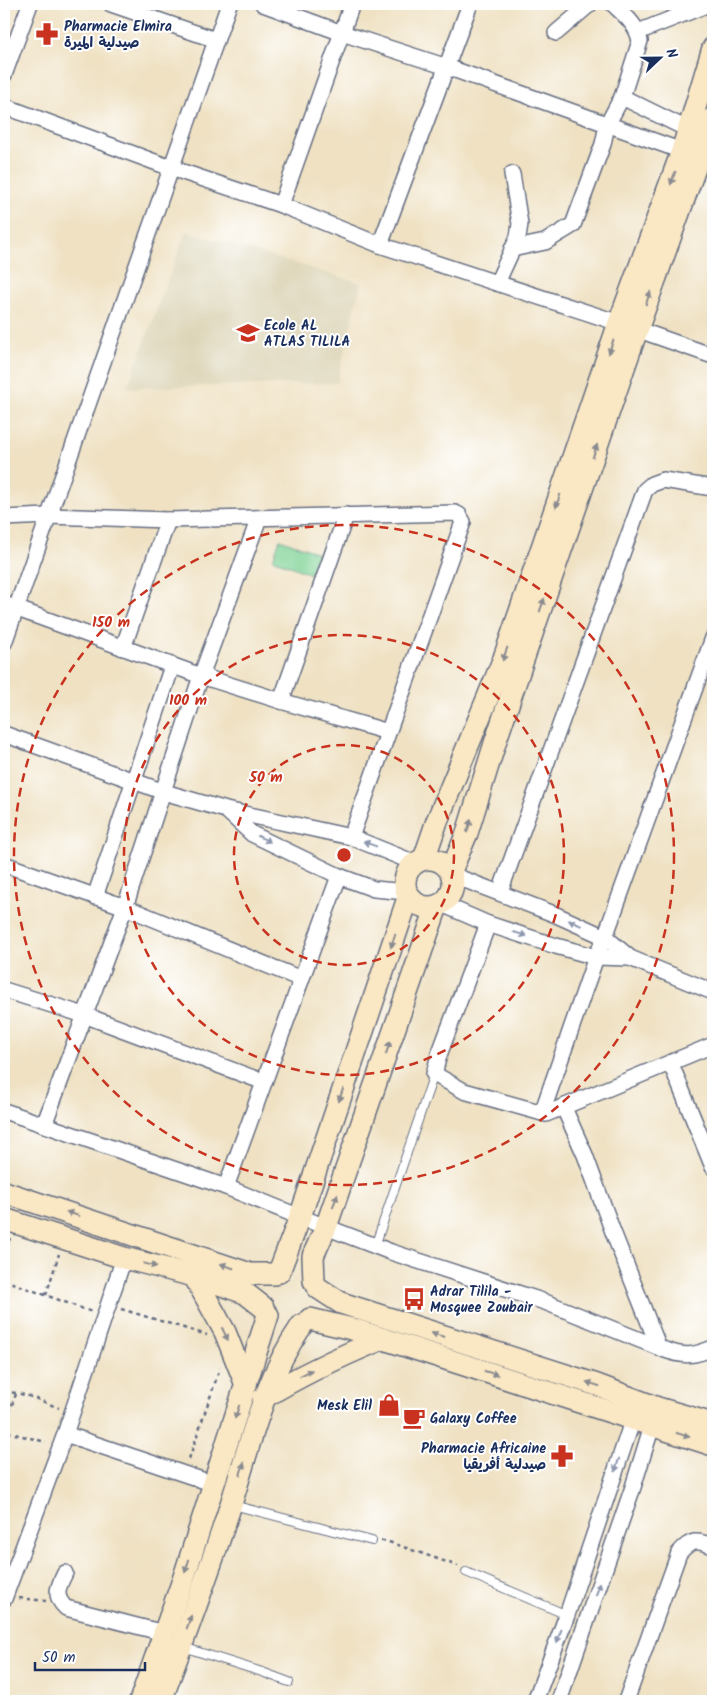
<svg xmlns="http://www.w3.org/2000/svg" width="717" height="1705" font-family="Kalam,'Playpen Sans Arabic',sans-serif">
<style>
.built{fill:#dcd4b6}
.green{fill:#7ed294;stroke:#4c8079}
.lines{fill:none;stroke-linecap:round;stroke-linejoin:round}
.lane-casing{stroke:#656d81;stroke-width:10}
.street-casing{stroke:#656d81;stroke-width:18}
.secondary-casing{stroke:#656d81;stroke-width:24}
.path{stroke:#656d81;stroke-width:2.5;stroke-dasharray:4 4;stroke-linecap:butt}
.lane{stroke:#fff;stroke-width:8}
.street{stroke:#fff;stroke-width:15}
.secondary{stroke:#fae7c3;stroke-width:21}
.oneway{fill:#8a8b90}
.oneway2{fill:#8d97ae}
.ring{fill:none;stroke:#c8321e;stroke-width:2.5;stroke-dasharray:9 6}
.labels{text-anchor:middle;stroke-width:4;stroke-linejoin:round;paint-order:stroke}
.poi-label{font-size:14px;font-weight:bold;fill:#1b2f5e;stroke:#fff;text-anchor:start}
.centre{fill:#c8321e;stroke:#fff;stroke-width:2.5}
.ring-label{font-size:15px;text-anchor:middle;font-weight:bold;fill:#c8321e;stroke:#fff;stroke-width:4;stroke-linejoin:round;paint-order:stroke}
</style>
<rect width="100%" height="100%" fill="#fff"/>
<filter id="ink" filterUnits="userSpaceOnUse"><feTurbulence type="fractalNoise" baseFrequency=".02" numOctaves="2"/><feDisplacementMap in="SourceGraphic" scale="10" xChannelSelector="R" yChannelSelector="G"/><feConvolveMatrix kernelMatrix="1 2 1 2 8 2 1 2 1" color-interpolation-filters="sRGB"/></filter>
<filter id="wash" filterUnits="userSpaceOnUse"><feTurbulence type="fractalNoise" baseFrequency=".0096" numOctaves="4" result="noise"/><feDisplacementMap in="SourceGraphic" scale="20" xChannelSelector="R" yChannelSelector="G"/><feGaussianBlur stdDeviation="1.12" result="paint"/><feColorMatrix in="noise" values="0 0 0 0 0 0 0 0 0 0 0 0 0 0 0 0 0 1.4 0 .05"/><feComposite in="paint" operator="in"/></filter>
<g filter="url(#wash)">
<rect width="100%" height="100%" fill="#efe1c2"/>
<polygon class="built" points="186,231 361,283 337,383 127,388"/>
<polygon class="green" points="280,539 318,553 310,574 273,559"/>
</g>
<g filter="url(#ink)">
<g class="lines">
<defs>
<g id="lane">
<polyline points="375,1246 434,1074"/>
<polyline points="233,1505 372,1541"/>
<polyline points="466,1572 567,1615"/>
<polyline points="183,1647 262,1672 289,1682"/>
</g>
<g id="street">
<polyline points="111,4 216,40"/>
<polyline points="263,4 342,33 447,67 682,151"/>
<polyline points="638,32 709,4"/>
<polyline points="556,33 590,4"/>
<polyline points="4,75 30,4"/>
<polyline points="622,97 689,130"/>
<polyline points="4,106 171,168 281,205 380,245 619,323 713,356"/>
<polyline points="281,205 352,4"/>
<polyline points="380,245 470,4"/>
<path d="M 512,249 L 545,242 L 573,225 L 603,144 L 607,125 L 622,97 L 640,41 C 637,24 624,15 613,4"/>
<polyline points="497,283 518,237 520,224 512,174"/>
<polyline points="4,518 48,516 168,520 455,513 459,515 463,522 351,837"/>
<polyline points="4,604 201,676 281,701 388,732"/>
<polyline points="4,643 229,4"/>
<polyline points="123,648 168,520"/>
<polyline points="281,701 346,515"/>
<polyline points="4,734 164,792 226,810 351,837 415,863"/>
<polyline points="227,811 252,834 339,876 374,889 407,892"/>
<polyline points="4,864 125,907 301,979"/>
<polyline points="452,875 554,914 605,937 630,958 713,992"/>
<polyline points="500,892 645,490 652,484 663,480 713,488"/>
<polyline points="95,897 172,666"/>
<polyline points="442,904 488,924 556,946 596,957 630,958"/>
<polyline points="488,924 439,1055 434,1074 464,1091 546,1114 713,1045"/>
<polyline points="4,990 84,1015 264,1082"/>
<polyline points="671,1064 713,1167"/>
<polyline points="564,1108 585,1155 613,1232 659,1348"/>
<path d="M 4,1111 L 226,1187 L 300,1217 L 391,1252 L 545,1302 L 665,1350 C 685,1357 694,1356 713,1348"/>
<polyline points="542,1113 596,957 605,937 713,638"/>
<polyline points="44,1125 125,907 201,676 259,518"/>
<polyline points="226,1187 339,876"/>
<polyline points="65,1434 214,1484"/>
<path d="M 65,1573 C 58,1587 53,1596 66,1608 L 164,1633"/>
<polyline points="4,1599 65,1434 124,1258"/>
<polyline points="535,1701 567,1615 636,1410"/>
<polyline points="559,1701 633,1487 655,1416"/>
<path d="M 626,1701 L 679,1553 C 691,1539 697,1540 713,1546"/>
</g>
<g id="secondary">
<circle cx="429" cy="883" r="24"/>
<polyline points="424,859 437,821 504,658 619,323 682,151 713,48"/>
<polyline points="451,871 467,833 496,740 522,663 637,330 713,118"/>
<polyline points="4,1192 250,1274 274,1274"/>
<polyline points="4,1219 124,1258 194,1276 225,1286 245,1293 263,1307"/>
<polyline points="279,1272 300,1217 409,895"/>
<polyline points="194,1276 225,1332 246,1385"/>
<polyline points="314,1281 313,1256 326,1227 437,906"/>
<polyline points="318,1288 341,1303 597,1385 658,1408 713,1424"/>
<polyline points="310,1319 356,1330 713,1445"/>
<path d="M 263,1398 C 302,1374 341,1356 382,1339"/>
<polyline points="140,1701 183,1580 268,1315"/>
<path d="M 161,1701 C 185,1636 210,1570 231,1504 C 251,1441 264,1380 302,1325"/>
</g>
</defs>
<use href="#lane" class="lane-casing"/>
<use href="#street" class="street-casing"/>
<use href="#secondary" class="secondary-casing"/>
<g class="path">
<polyline points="4,1256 10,1238"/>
<polyline points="4,1280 92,1312"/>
<polyline points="46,1295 59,1254"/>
<polyline points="121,1309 207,1335"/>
<path d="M 4,1393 C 17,1389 46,1403 59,1408"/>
<polyline points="16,1394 4,1426 11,1433 46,1442"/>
<polyline points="189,1459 220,1368"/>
<polyline points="381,1541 386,1541 458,1566"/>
<polyline points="19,1598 46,1601"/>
</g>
<use href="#lane" class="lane"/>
<use href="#street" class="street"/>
<use href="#secondary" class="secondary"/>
</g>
<defs><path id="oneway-solid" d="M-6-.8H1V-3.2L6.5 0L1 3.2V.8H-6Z" transform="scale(1.25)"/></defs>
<g class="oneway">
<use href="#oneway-solid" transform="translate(673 178) rotate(110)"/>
<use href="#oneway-solid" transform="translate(648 298) rotate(-71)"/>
<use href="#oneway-solid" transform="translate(611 347) rotate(109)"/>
<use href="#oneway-solid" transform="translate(595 451) rotate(-71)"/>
<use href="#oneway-solid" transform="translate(558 501) rotate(109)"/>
<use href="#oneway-solid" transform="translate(542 605) rotate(-71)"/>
<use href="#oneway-solid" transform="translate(505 654) rotate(110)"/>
<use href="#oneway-solid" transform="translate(469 826) rotate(-72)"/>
<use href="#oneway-solid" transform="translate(393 941) rotate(109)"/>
<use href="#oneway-solid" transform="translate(388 1048) rotate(-71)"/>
<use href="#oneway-solid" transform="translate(341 1095) rotate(109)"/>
<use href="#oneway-solid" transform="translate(335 1201) rotate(-71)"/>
<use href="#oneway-solid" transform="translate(73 1214) rotate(-161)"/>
<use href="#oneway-solid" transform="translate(150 1265) rotate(14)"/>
<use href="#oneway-solid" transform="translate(227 1266) rotate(-161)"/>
<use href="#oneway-solid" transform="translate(225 1334) rotate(64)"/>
<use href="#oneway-solid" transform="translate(438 1335) rotate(-162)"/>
<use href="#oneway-solid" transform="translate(306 1373) rotate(-26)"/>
<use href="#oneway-solid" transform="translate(491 1373) rotate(17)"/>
<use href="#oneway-solid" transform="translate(593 1384) rotate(-162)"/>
<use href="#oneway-solid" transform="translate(237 1412) rotate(108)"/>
<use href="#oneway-solid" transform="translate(683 1435) rotate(18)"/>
<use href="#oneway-solid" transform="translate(242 1469) rotate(-73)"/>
<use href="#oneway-solid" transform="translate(187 1566) rotate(108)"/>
<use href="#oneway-solid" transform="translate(189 1622) rotate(-71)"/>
</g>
<g class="oneway2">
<use href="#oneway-solid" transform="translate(264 839) rotate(26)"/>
<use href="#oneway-solid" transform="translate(370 844) rotate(-160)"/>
<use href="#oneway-solid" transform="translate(575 923) rotate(-156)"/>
<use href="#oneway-solid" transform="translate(520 934) rotate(18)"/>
<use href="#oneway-solid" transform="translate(617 1465) rotate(108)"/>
<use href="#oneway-solid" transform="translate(598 1589) rotate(-71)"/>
<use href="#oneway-solid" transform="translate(559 1636) rotate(110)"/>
</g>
</g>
<g class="ring">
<circle cx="344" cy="855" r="110"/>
<circle cx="344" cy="855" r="220"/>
<circle cx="344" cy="855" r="330"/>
</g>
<defs>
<symbol id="pharmacy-bare" viewBox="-9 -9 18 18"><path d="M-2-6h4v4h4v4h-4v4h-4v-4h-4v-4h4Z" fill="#c8321e" stroke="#fff" stroke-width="2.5" paint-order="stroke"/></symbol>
<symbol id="school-bare" viewBox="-9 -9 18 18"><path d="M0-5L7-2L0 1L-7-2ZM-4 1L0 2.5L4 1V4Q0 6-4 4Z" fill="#c8321e" stroke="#fff" stroke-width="2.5" paint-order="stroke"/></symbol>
<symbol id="bus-bare" viewBox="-9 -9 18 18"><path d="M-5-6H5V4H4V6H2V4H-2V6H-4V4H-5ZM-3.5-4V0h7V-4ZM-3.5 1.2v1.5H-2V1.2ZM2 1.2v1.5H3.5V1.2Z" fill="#c8321e" stroke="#fff" stroke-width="2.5" paint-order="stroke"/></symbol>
<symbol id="shop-bare" viewBox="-9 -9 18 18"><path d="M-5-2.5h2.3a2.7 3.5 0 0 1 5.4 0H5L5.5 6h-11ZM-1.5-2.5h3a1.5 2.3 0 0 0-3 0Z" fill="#c8321e" stroke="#fff" stroke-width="2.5" paint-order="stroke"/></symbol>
<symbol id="cafe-bare" viewBox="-9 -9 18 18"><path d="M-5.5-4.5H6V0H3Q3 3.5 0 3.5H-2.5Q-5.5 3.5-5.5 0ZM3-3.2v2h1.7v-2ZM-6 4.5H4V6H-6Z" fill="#c8321e" stroke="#fff" stroke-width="2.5" paint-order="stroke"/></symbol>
</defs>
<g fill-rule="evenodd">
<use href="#pharmacy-bare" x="31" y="18" width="32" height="32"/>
<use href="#school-bare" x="232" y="317" width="32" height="32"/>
<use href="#bus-bare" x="398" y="1283" width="32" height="32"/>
<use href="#shop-bare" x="373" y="1389" width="32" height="32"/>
<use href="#cafe-bare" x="398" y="1402" width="32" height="32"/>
<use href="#pharmacy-bare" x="546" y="1440" width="32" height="32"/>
</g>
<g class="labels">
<g class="poi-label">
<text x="64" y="31">Pharmacie Elmira<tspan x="64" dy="16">صيدلية الميرة</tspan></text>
<text x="264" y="330">Ecole AL<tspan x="264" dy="16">ATLAS TILILA</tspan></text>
<text x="430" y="1296">Adrar Tilila -<tspan x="430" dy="16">Mosquee Zoubair</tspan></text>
<text x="372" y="1410" text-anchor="end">Mesk Elil</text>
<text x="430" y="1423">Galaxy Coffee</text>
<text x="546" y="1453" text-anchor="end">Pharmacie Africaine<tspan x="546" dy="16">صيدلية أفريقيا</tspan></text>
</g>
</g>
<circle cx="344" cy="855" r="8" class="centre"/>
<g class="ring-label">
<text x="111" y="627">150 m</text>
<text x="188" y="705">100 m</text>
<text x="266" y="782">50 m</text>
</g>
<rect width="717" height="1705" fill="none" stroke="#fff" stroke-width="20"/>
<g transform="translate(660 58) rotate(68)" stroke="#ffffff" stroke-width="4" paint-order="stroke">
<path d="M0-4L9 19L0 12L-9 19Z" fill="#1b2f5e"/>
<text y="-8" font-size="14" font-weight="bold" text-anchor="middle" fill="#1b2f5e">N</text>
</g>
<path d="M35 1662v8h110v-8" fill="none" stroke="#1b2f5e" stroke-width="2.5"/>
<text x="42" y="1662" font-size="15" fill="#1b2f5e" stroke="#ffffff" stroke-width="4" paint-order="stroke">50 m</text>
</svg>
